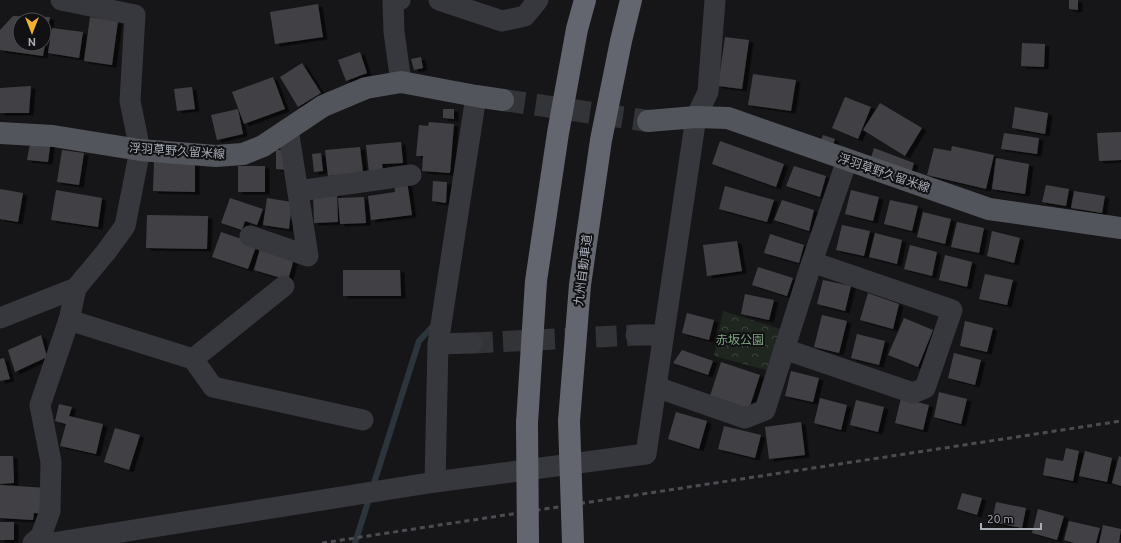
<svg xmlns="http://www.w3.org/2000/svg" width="1121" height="543" font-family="Ubuntu,'Noto Sans JP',sans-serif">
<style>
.park{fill:url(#park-crowns)}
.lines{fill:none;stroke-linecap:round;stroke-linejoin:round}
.stream{stroke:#2c353c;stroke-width:6}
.building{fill:#404145;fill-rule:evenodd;filter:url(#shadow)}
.street-tunnel{stroke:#333438;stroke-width:21;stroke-dasharray:21 10;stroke-linecap:butt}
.primary-tunnel{stroke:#333438;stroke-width:22;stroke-dasharray:22 11;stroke-linecap:butt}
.street{stroke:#37383d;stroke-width:21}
.primary{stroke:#53555c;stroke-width:22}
.highway{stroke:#63666e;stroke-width:22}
.rail{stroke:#4a4c52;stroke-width:3;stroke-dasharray:5 4;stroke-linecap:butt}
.highway-bridge{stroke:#63666e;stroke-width:22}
.labels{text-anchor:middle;stroke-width:4;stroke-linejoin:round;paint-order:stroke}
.street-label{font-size:12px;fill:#a8adb8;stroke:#111113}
.park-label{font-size:12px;fill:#7fa381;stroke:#111113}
</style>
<defs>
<pattern id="park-crowns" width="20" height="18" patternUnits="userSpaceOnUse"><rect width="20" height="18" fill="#1e261f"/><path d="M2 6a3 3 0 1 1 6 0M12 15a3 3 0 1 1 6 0" fill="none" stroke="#3c433d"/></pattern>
<filter id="shadow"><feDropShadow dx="4.5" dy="2.5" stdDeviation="0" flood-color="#0009"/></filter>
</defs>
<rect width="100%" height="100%" fill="#161618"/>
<polygon class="park" points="723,311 790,332 777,373 714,356"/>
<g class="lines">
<polyline class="stream" points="355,543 419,341 432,327"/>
</g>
<g class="building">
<polygon points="1069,0 1078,0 1078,10 1069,9"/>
<polygon points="318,4 323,37 275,44 270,12"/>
<path d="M 13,16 L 50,17 L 43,56 L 0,50 L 0,30 ZM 20,20 L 44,20 L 44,44 L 20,44 Z"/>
<polygon points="90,17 118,21 112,65 84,61"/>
<polygon points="52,28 83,32 79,58 48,53"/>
<polygon points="725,37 749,40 742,89 718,86"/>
<polygon points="1022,43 1045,44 1044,67 1021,66"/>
<polygon points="360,52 367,73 346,81 338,60"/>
<polygon points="421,57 423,68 414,70 411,59"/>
<polygon points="302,63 321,93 298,107 280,77"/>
<polygon points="753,74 796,80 791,111 748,105"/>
<polygon points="273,77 285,109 244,124 232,92"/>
<polygon points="31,86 29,113 0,113 0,88"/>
<polygon points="192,87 195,109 177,111 174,89"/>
<polygon points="845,97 871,107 858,139 832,128"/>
<polygon points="880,103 922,128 905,156 863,130"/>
<polygon points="1015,107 1048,113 1045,134 1012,128"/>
<polygon points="238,109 243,134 217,140 211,115"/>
<polygon points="443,109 454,109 454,119 443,118"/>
<polygon points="429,122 454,124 450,173 422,171 423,156 416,156 419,125 428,126"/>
<polygon points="1121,132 1121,160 1099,161 1097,133"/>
<polygon points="1004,133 1039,138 1037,154 1001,149"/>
<polygon points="823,135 835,139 833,144 821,140"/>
<polygon points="31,138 51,140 48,162 27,160"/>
<polygon points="720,141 784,164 776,187 712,164"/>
<polygon points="401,142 403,163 382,164 383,171 369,173 366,145"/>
<polygon points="952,146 994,155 986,189 927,175 934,148 951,151"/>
<polygon points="360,147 363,172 328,176 325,150"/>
<polygon points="874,148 914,163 911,173 871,158"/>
<polygon points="62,150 84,153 79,185 57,182"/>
<polygon points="276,150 288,150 288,170 276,169"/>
<polygon points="321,153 323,171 314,172 312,154"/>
<polygon points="996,158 1029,164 1025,194 992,189"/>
<polygon points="154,162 195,163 195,192 153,191"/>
<rect x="238" y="166" width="27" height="26"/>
<polygon points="794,166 826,176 820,197 786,186"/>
<polygon points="407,181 412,215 371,220 368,196 395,192 394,183"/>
<polygon points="433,181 447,182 446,203 432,201"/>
<polygon points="1046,185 1069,189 1066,206 1042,202"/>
<polygon points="725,186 774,200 767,222 719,209"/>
<polygon points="0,189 23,193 18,222 0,219"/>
<polygon points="56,190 102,198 98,227 51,220"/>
<polygon points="851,190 879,197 873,221 845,214"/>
<polygon points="1074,191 1105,196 1102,213 1071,208"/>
<polygon points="337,192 338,222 314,223 313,193"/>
<polygon points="364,197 366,223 340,224 338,198"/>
<polygon points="230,198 263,209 257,225 245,221 242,230 221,223"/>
<polygon points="267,198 292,202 289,229 263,225"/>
<polygon points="782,200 814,210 809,231 774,220"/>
<polygon points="890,200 918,206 912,231 884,224"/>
<polygon points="923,212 951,219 945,244 917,237"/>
<polygon points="147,215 208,216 207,249 146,248"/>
<polygon points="957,222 984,228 979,253 951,247"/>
<polygon points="842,225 870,231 864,256 836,250"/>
<polygon points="992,231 1020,238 1014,263 987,256"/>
<polygon points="221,232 257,244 248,269 212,257"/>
<polygon points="875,233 902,240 897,264 869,257"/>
<polygon points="770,234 804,245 799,263 764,253"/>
<polygon points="737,241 742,271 707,276 703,245"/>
<polygon points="261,245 295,255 288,280 254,270"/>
<polygon points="910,245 937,252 932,276 904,269"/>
<polygon points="945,255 972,262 967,287 939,280"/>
<polygon points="758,267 793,278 787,296 752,285"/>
<polygon points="343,270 400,270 401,296 343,296"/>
<polygon points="985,274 1013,280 1007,305 979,299"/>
<polygon points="823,280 851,286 845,311 817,304"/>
<polygon points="868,293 899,304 893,329 860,320"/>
<polygon points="745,294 774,300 769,320 741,314"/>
<polygon points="687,313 714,320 709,340 682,333"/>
<polygon points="822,315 847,321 839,353 814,347"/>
<polygon points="904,318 933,330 918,367 888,355"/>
<polygon points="965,321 993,328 987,352 960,346"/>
<polygon points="857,334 885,341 879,365 851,358"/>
<polygon points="41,335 47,357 15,372 8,350"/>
<polygon points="682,350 713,361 708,375 673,363"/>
<polygon points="954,353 981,360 975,385 948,378"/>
<polygon points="4,358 10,379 0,381 0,359"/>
<polygon points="721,362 760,375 749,409 710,396"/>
<polygon points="791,371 819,378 813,402 785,396"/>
<polygon points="939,392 967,399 961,424 934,417"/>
<polygon points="820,398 847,405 841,430 814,423"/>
<polygon points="901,398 929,405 923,430 895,423"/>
<polygon points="856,400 884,407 878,432 850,425"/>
<polygon points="59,404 72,407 69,416 103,424 96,454 60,446 66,424 55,421"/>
<polygon points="676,412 707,421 699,449 668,439"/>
<polygon points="801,422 805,455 769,459 765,427"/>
<polygon points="724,426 761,435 755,458 718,449"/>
<polygon points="115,428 140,435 129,470 104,462"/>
<polygon points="1066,448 1079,451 1073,481 1043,475 1046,458 1063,461"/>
<polygon points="1085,451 1112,458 1107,482 1079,476"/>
<polygon points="0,456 13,456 14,483 0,484"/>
<polygon points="1119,456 1121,457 1121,486 1112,483"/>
<polygon points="0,485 48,488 47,514 34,513 33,520 0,518"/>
<polygon points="962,493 982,498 977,515 957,509"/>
<polygon points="996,502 1026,508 1022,528 992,522"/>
<polygon points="1038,509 1064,516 1057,540 1032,533"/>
<polygon points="1069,521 1100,528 1096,543 1074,543 1064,540"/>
<rect x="0" y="522" width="14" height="18"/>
<polygon points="1103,525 1121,529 1119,542 1121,543 1099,543"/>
</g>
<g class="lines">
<polyline class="street-tunnel" points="472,343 636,335"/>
<polyline class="primary-tunnel" points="503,100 648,121"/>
<g class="street">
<polyline points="400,0 393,2 394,32 401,82"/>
<polyline points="439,0 502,21 525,16 538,0"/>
<polyline points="298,191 411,175"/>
<polyline points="250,236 308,256 288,129"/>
<polyline points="0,318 76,288"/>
<polyline points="69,320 193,359 213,387 363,420"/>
<polyline points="636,335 663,335"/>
<polyline points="438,344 472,343"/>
<polyline points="784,349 913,393 925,388 952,310 812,262"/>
<polyline points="193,359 284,286"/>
<polyline points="656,387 745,418 765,410 812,262 847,160"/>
<polyline points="435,482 438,344 476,96"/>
<polyline points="33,543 41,536 50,511 51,462 40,405 69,320 76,288 106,252 125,226 140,150 130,101 135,15 61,0"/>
<polyline points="52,543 435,482 646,454 696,117 708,92 715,0"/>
</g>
<g class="primary">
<polyline points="648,121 696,117 728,118 989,209 1121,228"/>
<polyline points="0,133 53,136 140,150 216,156 243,154 263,146 323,106 366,88 401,82 476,96 503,100"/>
</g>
<g class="highway">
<polyline points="569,421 580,285 601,140 621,41 631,0"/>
<polyline points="527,423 536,281 558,133 577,29 585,0"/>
</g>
<polyline class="rail" points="322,543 1121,421"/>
<g class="highway-bridge">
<polyline points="569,421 573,543"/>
<polyline points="527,423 528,543"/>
</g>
</g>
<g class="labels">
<g class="street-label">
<text transform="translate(177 151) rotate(4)" y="4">浮羽草野久留米線</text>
<text transform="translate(884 173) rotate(19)" y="4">浮羽草野久留米線</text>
<text transform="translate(583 270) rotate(-83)" y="4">九州自動車道</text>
</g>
<g class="park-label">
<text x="740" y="344">赤坂公園</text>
</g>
</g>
<g transform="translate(32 32) rotate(180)"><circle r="19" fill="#111113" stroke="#4d4f55"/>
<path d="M0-3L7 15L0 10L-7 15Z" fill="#f2b134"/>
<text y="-6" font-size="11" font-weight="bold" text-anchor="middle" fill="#a8adb8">N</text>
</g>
<path d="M981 523v6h60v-6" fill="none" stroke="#a8adb8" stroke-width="2"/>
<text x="987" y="523" font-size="12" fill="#a8adb8" stroke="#111113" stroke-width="3" paint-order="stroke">20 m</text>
</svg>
